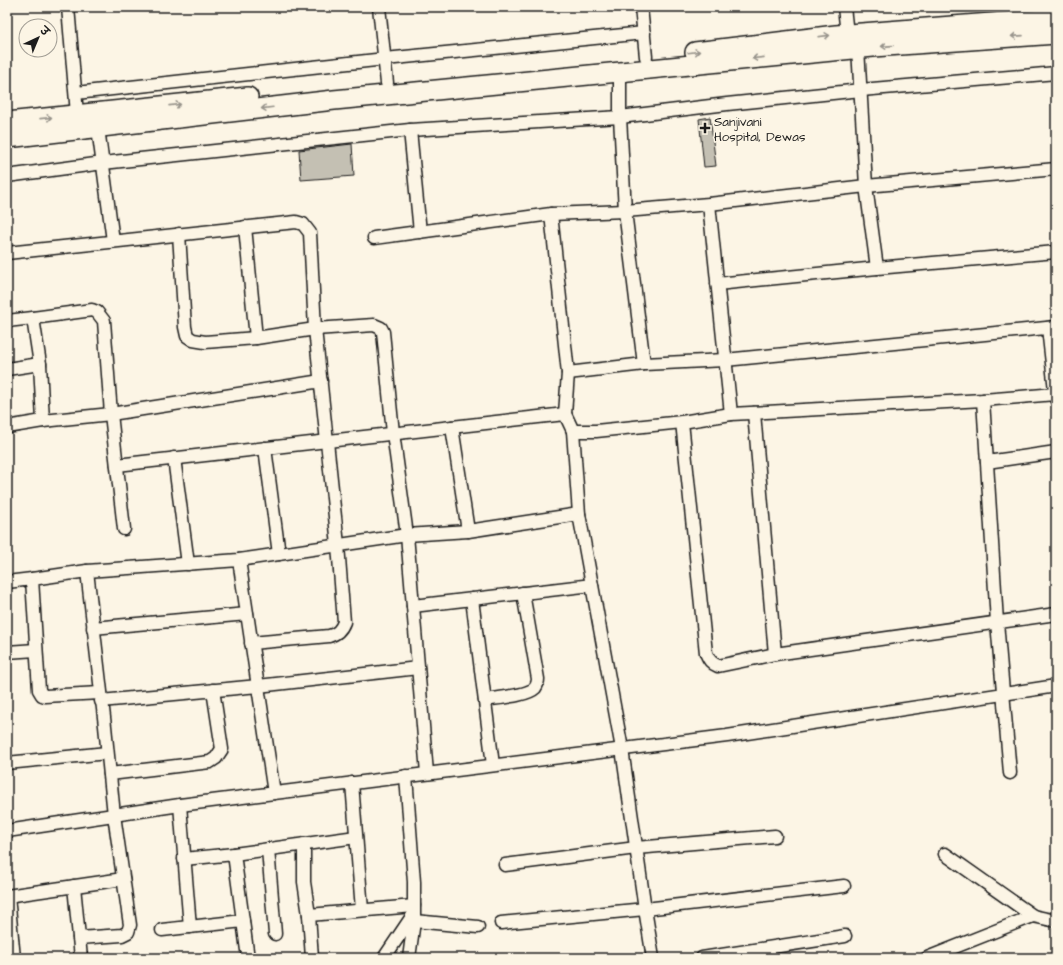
<svg xmlns="http://www.w3.org/2000/svg" width="1063" height="965" font-family="'Architects Daughter','Playpen Sans Deva',sans-serif">
<style>
.building{fill:#c4c0b3;stroke:#1c1c1c}
.lines{fill:none;stroke-linecap:round;stroke-linejoin:round}
.minor-casing{stroke:#1c1c1c;stroke-width:15}
.primary-casing{stroke:#1c1c1c;stroke-width:22}
.minor{stroke:#fcf5e5;stroke-width:12}
.primary{stroke:#fcf5e5;stroke-width:19}
.oneway{stroke:#97938b}
.poi-dot{fill:#1c1c1c;stroke:#fcf5e5;stroke-width:1.5}
.labels{text-anchor:middle;stroke-width:3;stroke-linejoin:round;paint-order:stroke}
.poi-label{font-size:13px;fill:#1c1c1c;stroke:#fcf5e5;text-anchor:start}
</style>
<rect width="100%" height="100%" fill="#fcf5e5"/>
<filter id="ink" filterUnits="userSpaceOnUse"><feTurbulence type="fractalNoise" baseFrequency=".025" numOctaves="2"/><feDisplacementMap in="SourceGraphic" scale="8" xChannelSelector="R" yChannelSelector="G"/><feConvolveMatrix kernelMatrix="1 2 1 2 8 2 1 2 1" color-interpolation-filters="sRGB"/></filter>
<g filter="url(#ink)">
<g class="building">
<polygon points="710,117 716,166 704,167 699,119"/>
<polygon points="352,144 354,176 301,180 299,150"/>
</g>
<g class="lines">
<defs>
<g id="minor">
<polyline points="68,7 77,114"/>
<polyline points="379,7 387,83"/>
<polyline points="641,7 646,57"/>
<polyline points="844,7 847,34"/>
<polyline points="858,48 866,186 877,268 1056,252"/>
<polyline points="620,72 620,117 625,211 644,364"/>
<polyline points="76,93 385,59 644,33"/>
<polyline points="98,128 113,241"/>
<polyline points="410,130 420,232"/>
<polyline points="7,176 103,163 410,130 620,117 727,104 861,90 1056,73"/>
<polyline points="709,204 731,414 983,400 1055,394"/>
<polyline points="551,214 568,373 565,414"/>
<polyline points="245,227 256,338"/>
<polyline points="179,234 185,327 187,336 193,340 205,342 256,338 315,329 374,325 381,328 383,332 393,433 407,535 427,773"/>
<polyline points="374,238 551,214 625,211 709,204 866,186 1056,169"/>
<path d="M 7,253 L 296,222 L 303,224 L 310,233 L 315,329 L 338,545 L 344,622 C 341,630 337,634 329,636 L 251,643"/>
<polyline points="717,284 877,268"/>
<polyline points="33,318 92,310 97,312 104,321 111,414 124,529"/>
<polyline points="7,321 33,318 40,364 43,421 7,427"/>
<polyline points="1048,328 1056,399"/>
<polyline points="7,369 40,364"/>
<polyline points="568,373 644,364 725,360 1056,327"/>
<polyline points="983,400 997,622 1010,773"/>
<polyline points="754,413 775,654"/>
<path d="M 731,414 L 682,422 L 706,653 C 709,660 711,663 718,666 L 775,654 L 1056,614"/>
<polyline points="43,421 111,414 321,381"/>
<polyline points="452,427 468,531"/>
<polyline points="573,431 579,514 622,749 645,909 653,958"/>
<polyline points="265,448 279,554"/>
<polyline points="174,458 188,564"/>
<polyline points="987,462 1056,452"/>
<polyline points="117,465 565,414 573,431 596,431 682,422"/>
<polyline points="239,560 274,793"/>
<polyline points="7,582 32,579"/>
<polyline points="472,599 493,765"/>
<polyline points="413,606 592,585"/>
<polyline points="93,628 247,614"/>
<polyline points="7,652 36,650"/>
<polyline points="100,693 45,696 42,695 39,690 32,579 87,571 239,560 407,535 468,531 579,514"/>
<path d="M 485,700 C 496,698 527,696 535,688 C 537,685 538,682 538,679 L 523,593"/>
<polyline points="101,701 258,686 418,668"/>
<polyline points="7,763 107,753"/>
<polyline points="110,774 210,762 216,758 222,749 213,690"/>
<polyline points="406,776 414,882 414,921 409,958"/>
<polyline points="352,783 362,910"/>
<polyline points="180,805 190,927"/>
<polyline points="7,831 180,805 727,736 1056,686"/>
<polyline points="304,844 304,882 309,915 414,906"/>
<polyline points="268,849 275,934"/>
<polyline points="234,854 248,958"/>
<polyline points="945,854 1033,916"/>
<polyline points="184,859 234,854 356,837"/>
<polyline points="505,865 636,848 775,836"/>
<polyline points="74,886 81,958"/>
<polyline points="7,896 123,879"/>
<polyline points="8,896 14,958"/>
<polyline points="309,915 312,958"/>
<polyline points="414,921 478,927"/>
<polyline points="501,923 645,909 844,886"/>
<polyline points="162,930 243,921"/>
<polyline points="79,938 122,935 128,932 130,925 114,815 105,726 87,571"/>
<polyline points="384,958 413,915"/>
<polyline points="702,958 845,936"/>
<polyline points="927,958 1033,916 1056,921"/>
</g>
<g id="primary">
<polyline points="695,52 836,35 1056,18"/>
<polyline points="7,122 248,97"/>
<polyline points="7,138 334,100 406,93 873,47 1056,34"/>
</g>
</defs>
<use href="#minor" class="minor-casing"/>
<use href="#primary" class="primary-casing"/>
<use href="#minor" class="minor"/>
<use href="#primary" class="primary"/>
</g>
<defs><path id="oneway-shaft" d="M-6 0H5M1.5-3L5.5 0L1.5 3" fill="none" stroke-width="1.6" stroke-linecap="round" stroke-linejoin="round"/></defs>
<g class="oneway">
<use href="#oneway-shaft" transform="translate(824 36) rotate(-7)"/>
<use href="#oneway-shaft" transform="translate(1017 36) rotate(176)"/>
<use href="#oneway-shaft" transform="translate(887 46) rotate(176)"/>
<use href="#oneway-shaft" transform="translate(694 52) rotate(-7)"/>
<use href="#oneway-shaft" transform="translate(758 58) rotate(174)"/>
<use href="#oneway-shaft" transform="translate(175 105) rotate(-6)"/>
<use href="#oneway-shaft" transform="translate(267 108) rotate(173)"/>
<use href="#oneway-shaft" transform="translate(46 118) rotate(-6)"/>
</g>
</g>
<path class="poi-dot" d="M703 122h4v4h4v4h-4v4h-4v-4h-4v-4h4z"/>
<g class="labels">
<g class="poi-label">
<text x="714" y="126">Sanjivani<tspan x="714" dy="15">Hospital, Dewas</tspan></text>
</g>
</g>
<rect width="1063" height="965" fill="none" stroke="#fcf5e5" stroke-width="24"/>
<rect x="12" y="12" width="1039" height="941" fill="none" stroke="#1c1c1c" stroke-width="1.5" filter="url(#ink)"/>
<g transform="translate(38 38) rotate(44)"><circle r="19" fill="#fcf5e5" stroke="#a29e95"/>
<path d="M0-3L7 15L0 10L-7 15Z" fill="#1c1c1c"/>
<text y="-6" font-size="11" font-weight="bold" text-anchor="middle" fill="#1c1c1c">उ</text>
</g>
</svg>
